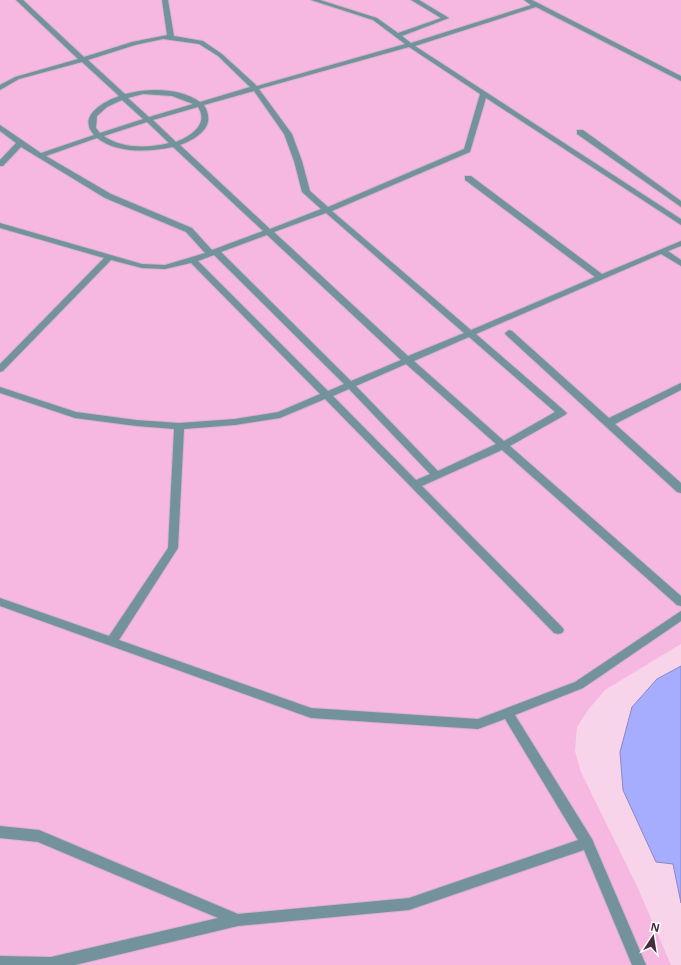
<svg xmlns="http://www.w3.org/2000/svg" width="681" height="965" font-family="'Open Sans',sans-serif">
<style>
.green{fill:#f6b8e1}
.water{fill:#a6adff;stroke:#8987c4}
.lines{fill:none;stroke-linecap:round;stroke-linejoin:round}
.minor-casing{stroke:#d4b3c8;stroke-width:2}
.minor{fill:#73929c;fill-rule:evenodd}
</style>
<rect width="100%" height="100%" fill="#f8d4eb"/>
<polygon class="green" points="0,0 681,0 681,644 605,690 588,710 577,727 575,751 581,772 637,886 671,965 0,965"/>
<polygon class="water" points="681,666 681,903 673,864 656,862 623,790 620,752 632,707 657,679"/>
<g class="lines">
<defs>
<g id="minor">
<path d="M 16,0 L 23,0 L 84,57 L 132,42 L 167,35 L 162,0 L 168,0 L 174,36 L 203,41 L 222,54 L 257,86 L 405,44 L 373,20 L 311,0 L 320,0 L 377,18 L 398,33 L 441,18 L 411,0 L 419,0 L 449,18 L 402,36 L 411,43 L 531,5 L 524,0 L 532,0 L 681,76 L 681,81 L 679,80 L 536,7 L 415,46 L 681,219 L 681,225 L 486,98 L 470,152 L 332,211 L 471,330 L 595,277 L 465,180 L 465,176 L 471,176 L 602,274 L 681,241 L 681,246 L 668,251 L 681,260 L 681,266 L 661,254 L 476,334 L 567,413 L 565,415 L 510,446 L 681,596 L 681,606 L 677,605 L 502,450 L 422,486 L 562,627 L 564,630 L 562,633 L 558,634 L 554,633 L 325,399 L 280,418 L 235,425 L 184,429 L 178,548 L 119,640 L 311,708 L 478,719 L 575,682 L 681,611 L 681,621 L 583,688 L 515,715 L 592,839 L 646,965 L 632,965 L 584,850 L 409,910 L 238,926 L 75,965 L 0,965 L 0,956 L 51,957 L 218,918 L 38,842 L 0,838 L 0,826 L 39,830 L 238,914 L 409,898 L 578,840 L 505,719 L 478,729 L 311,718 L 0,606 L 0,598 L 109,636 L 168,548 L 174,429 L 136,426 L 75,418 L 0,393 L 0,387 L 76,412 L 136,420 L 179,423 L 235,419 L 278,412 L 320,394 L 191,263 L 165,269 L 142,268 L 111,260 L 3,371 L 0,372 L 0,364 L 104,258 L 0,228 L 0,223 L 142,264 L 165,265 L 205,253 L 186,232 L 105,198 L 21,147 L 3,166 L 0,166 L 0,160 L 16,143 L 0,131 L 0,125 L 41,153 L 94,135 C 77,116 103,102 119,96 L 82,62 L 19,79 L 0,90 L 0,85 L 15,77 L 78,59 ZM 163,39 L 199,44 L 218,56 L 250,87 L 200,102 C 180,87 147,88 125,94 L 88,60 L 135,45 ZM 409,47 L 480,94 L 464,149 L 328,207 L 310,191 L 302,161 L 292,134 L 259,89 ZM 254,91 L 284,134 L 294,161 L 302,192 L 321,209 L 270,229 L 180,145 C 198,138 217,126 204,105 ZM 143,94 L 172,96 L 193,104 L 149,117 L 128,98 ZM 122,100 L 143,119 L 100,133 L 96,128 L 97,116 L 107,107 ZM 198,107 C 209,124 191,136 176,142 L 153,120 ZM 147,122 L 169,143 C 149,148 122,149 104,136 ZM 97,138 C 118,154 149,152 173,147 L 263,231 L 212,250 L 192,228 L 111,194 L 46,156 ZM 326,213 L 464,333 L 408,356 L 274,232 ZM 267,235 L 401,360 L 351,381 L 221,252 ZM 214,255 L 344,384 L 328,391 L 198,261 ZM 469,337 L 555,412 L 504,441 L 414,361 ZM 406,364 L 496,444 L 438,471 L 356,386 ZM 349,389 L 430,474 L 416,480 L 333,396 Z"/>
<polygon points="577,130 583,130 681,201 681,207 577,134"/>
<polygon points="509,330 512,331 609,418 681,383 681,390 615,424 681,483 681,493 677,492 506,335 505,333"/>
</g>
</defs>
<use href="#minor" class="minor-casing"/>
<use href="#minor" class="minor"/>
</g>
<g transform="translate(653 937) rotate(12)" stroke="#ffffff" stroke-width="3" paint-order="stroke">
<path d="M0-3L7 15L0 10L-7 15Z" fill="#442d3c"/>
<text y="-6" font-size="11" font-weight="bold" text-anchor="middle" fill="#442d3c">N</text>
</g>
</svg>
